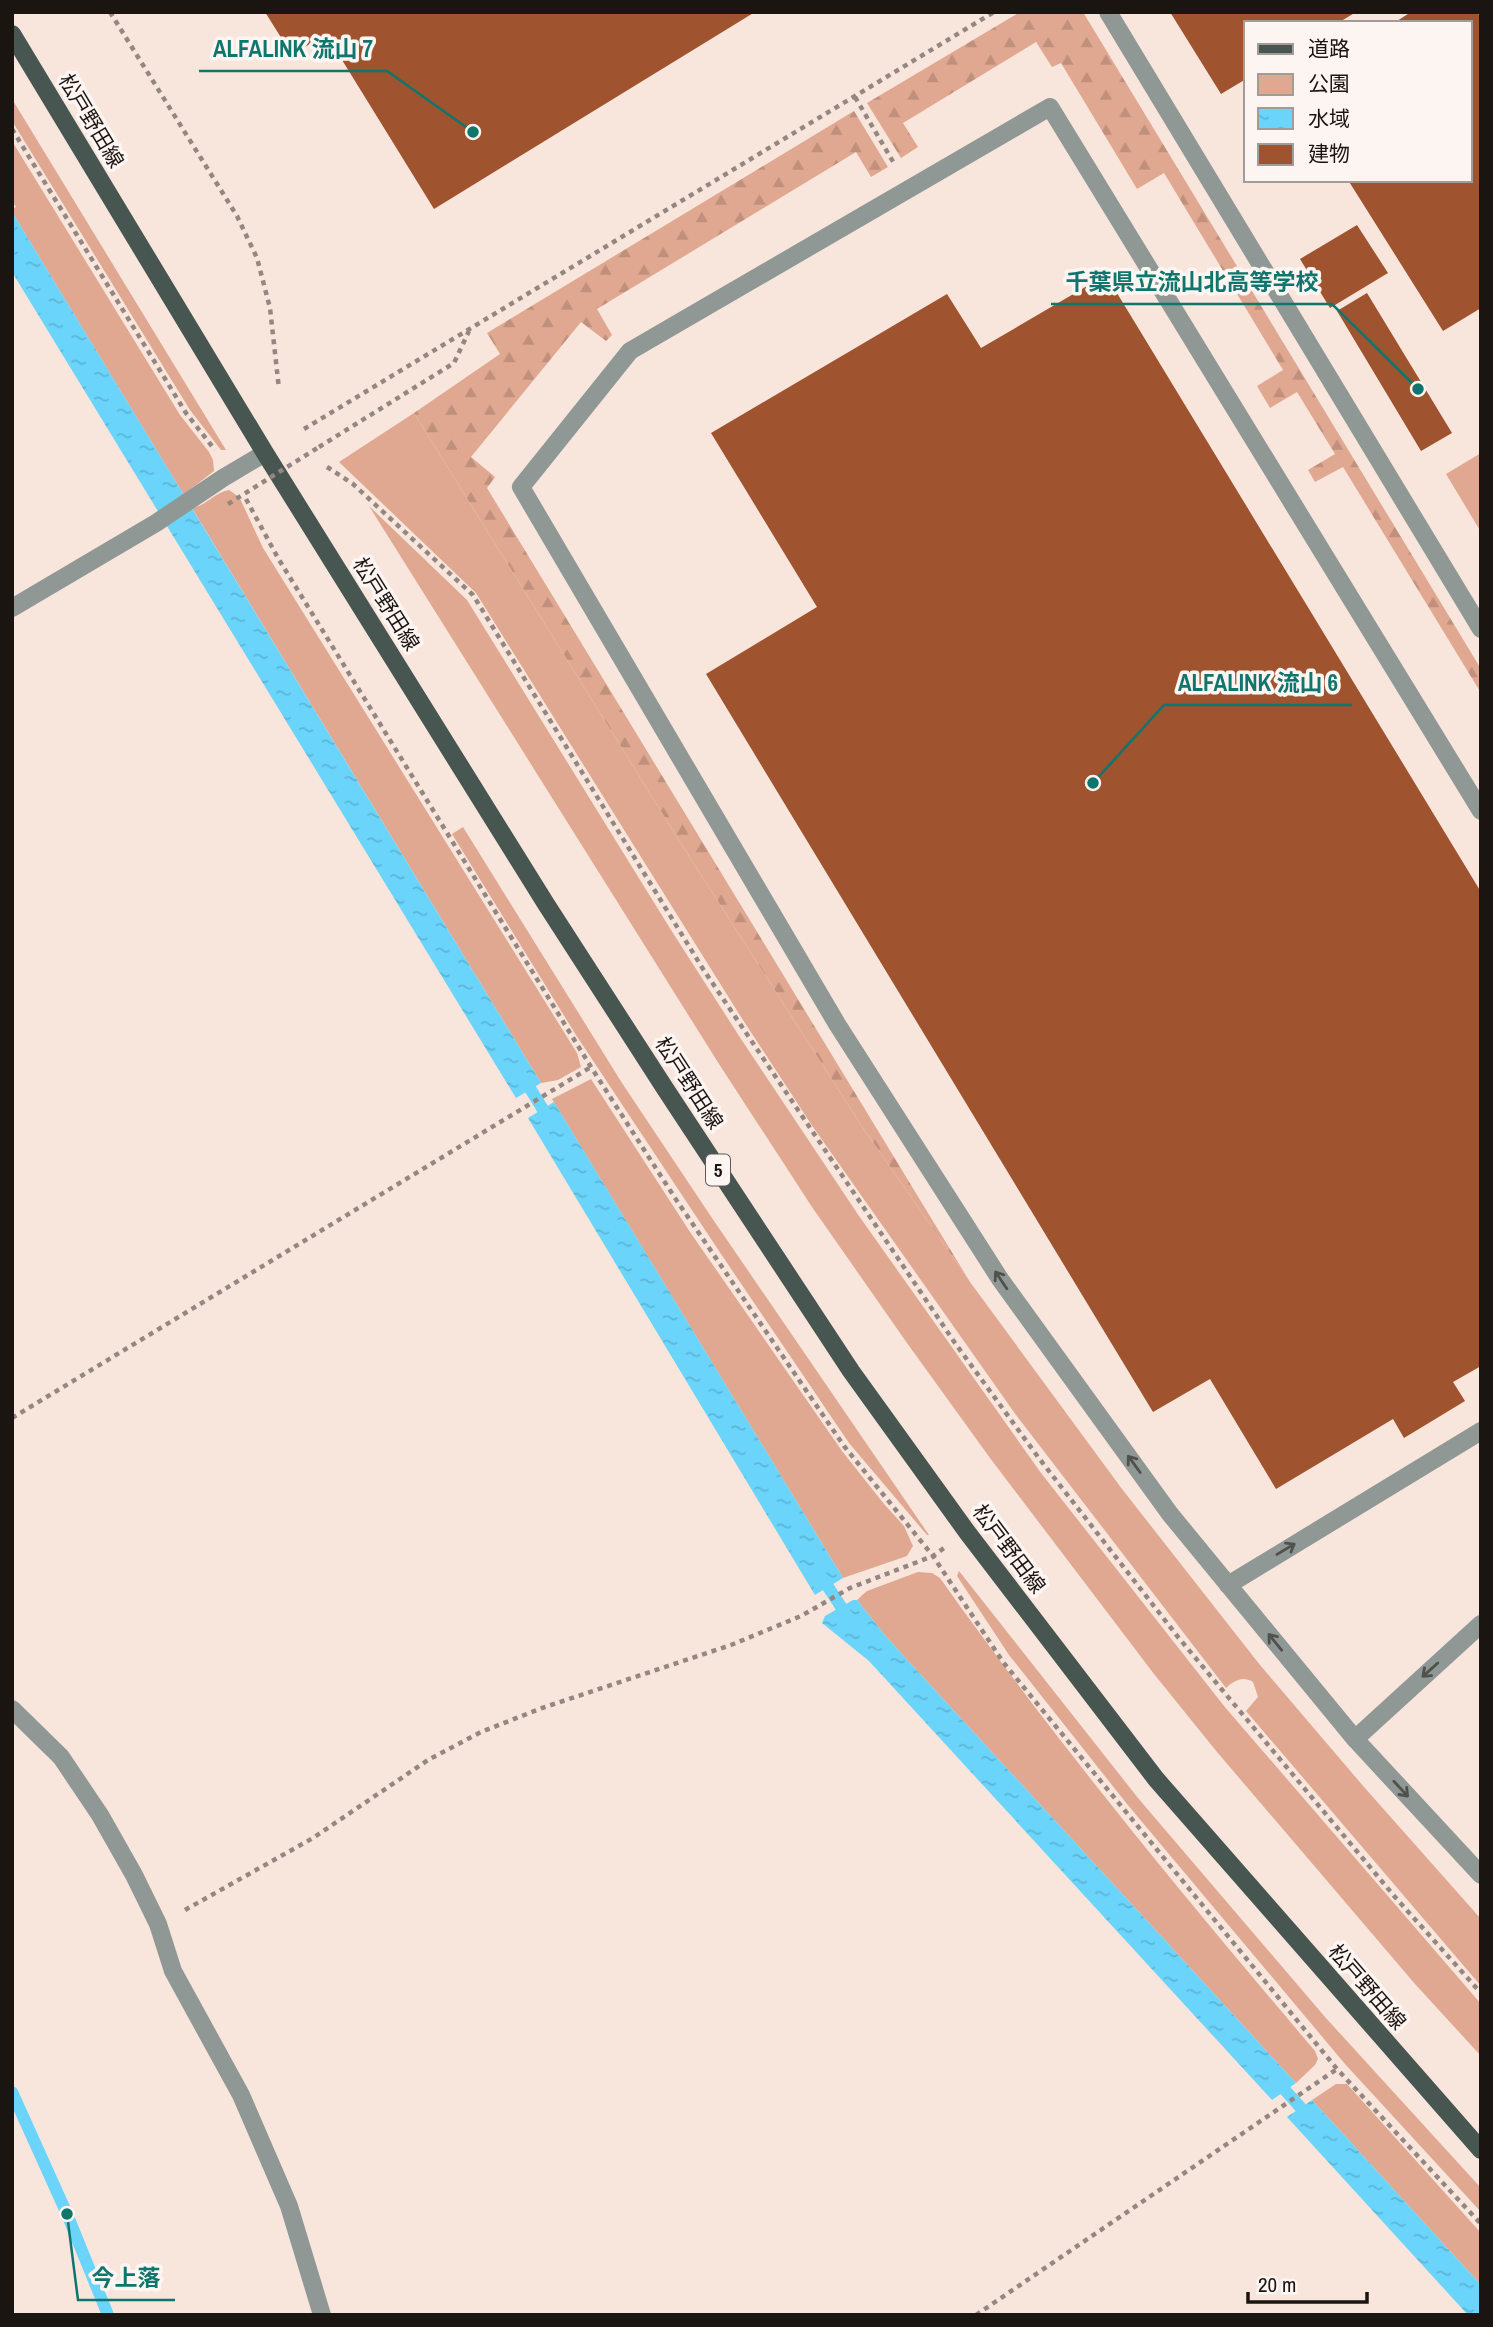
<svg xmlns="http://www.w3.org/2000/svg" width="1493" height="2327" font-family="'Archivo Narrow','Noto Sans JP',sans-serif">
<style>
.green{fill:#e0a891}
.forest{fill:url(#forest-firs)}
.water{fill:url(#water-ripples)}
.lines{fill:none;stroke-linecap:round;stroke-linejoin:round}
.stream{stroke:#6ad4fb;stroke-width:12}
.building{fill:#9f532f}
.path{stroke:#948781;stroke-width:4.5;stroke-dasharray:5 5;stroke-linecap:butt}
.lane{stroke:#909895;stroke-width:18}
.street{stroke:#909895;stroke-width:18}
.primary{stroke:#475651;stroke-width:18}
.path-bridge{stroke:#948781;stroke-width:4.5;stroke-dasharray:5 5;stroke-linecap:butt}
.oneway{stroke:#50504d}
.labels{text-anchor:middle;stroke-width:7;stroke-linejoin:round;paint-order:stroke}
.shield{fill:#fdf5f1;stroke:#5f5855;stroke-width:2}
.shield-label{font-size:19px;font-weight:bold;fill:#1b1512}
.street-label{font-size:21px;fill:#1b1512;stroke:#fdf5f1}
.leader{fill:none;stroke:#0f766e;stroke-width:2.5}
.callout-dot{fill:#0f766e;stroke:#fdf5f1;stroke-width:2.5}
.callout-label{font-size:23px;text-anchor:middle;font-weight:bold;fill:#0f766e;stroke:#fdf5f1;stroke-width:7;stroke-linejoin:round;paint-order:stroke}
</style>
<defs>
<pattern id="forest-firs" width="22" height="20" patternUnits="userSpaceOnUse" patternTransform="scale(1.75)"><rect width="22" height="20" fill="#e0a891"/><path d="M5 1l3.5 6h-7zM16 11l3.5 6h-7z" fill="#c0907c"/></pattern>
<pattern id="water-ripples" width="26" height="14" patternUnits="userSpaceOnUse" patternTransform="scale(1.75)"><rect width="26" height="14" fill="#6ad4fb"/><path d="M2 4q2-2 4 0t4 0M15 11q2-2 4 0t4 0" fill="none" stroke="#5bb5d6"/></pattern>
</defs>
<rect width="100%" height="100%" fill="#f8e5dc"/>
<g class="green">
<polygon points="12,99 226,450 221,450 190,410 12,121"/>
<polygon points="12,141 180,415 209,452 213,460 214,471 187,492 185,497 12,212 12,209 16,207 12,201"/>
<path d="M 414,413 L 680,842 L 861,1125 L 970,1282 L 1122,1489 L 1260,1665 L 1364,1787 L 1481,1919 L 1481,1986 L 1246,1711 L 1258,1697 L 1253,1682 C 1243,1676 1235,1680 1226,1688 L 1016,1415 L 813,1127 L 741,1017 L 476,593 L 339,462 Z"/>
<polygon points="1481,453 1481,532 1446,474"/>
<path d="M 229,490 L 239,497 L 243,505 L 263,548 L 577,1053 L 581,1067 L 558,1080 L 541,1083 L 192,508 C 206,506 215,492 229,490 Z"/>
<polygon points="369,506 467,600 671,930 741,1039 859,1216 1041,1473 1224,1706 1481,2004 1481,2056 1415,1984 1217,1752 1154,1674 990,1458 907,1343 812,1207 719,1064"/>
<polygon points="463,827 622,1083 712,1218 929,1535 927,1535 849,1443 721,1254 576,1035 452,834"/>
<polygon points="591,1079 690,1232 842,1451 884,1504 904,1526 913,1546 907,1556 843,1578 552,1099"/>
<polygon points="959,1571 1138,1798 1325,2017 1481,2188 1481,2212 1345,2064 1127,1804 1009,1655 957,1576"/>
<path d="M 918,1572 L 932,1573 L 940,1578 C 1056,1742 1185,1898 1315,2051 L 1318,2059 L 1315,2065 L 1296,2083 L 888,1639 L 857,1600 L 867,1591 Z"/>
<polygon points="1336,2084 1347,2084 1481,2233 1481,2285 1312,2100"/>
</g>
<g class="forest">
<polygon points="1020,12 1083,12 1481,669 1481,693 1343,467 1315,482 1308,470 1335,454 1297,392 1270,408 1257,386 1283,370 1164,173 1137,189 1061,63 1052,67 1036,42 903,123 918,147 901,158 867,103"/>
<polygon points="854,111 888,167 871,177 856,152 597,309 612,335 606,341 581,322 471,457 495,477 487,488 970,1282 861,1125 680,842 414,413 500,354 487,333"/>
</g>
<g class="water">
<polygon points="12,212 541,1083 516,1098 12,272"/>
<polygon points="554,1102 843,1578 815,1595 528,1118"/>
<polygon points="853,1600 857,1600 888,1639 1296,2083 1272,2100 869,1661 822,1623 825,1616"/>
<polygon points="1312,2100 1481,2285 1481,2315 1468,2315 1287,2117"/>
</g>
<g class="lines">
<g class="stream">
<polyline points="523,1077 550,1121"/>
<polyline points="819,1573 849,1619"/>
<polyline points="1275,2079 1310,2118"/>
<polyline points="12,2092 67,2214 108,2315"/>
</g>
</g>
<g class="building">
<polygon points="265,12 755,12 434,209 326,34 292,55"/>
<polygon points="1170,12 1356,12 1338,23 1246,23 1246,79 1221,94"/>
<polygon points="1411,12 1477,12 1481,18 1481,308 1443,331 1348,180 1470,180 1470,23 1394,23"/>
<polygon points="1357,225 1388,273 1330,308 1300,259"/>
<polygon points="1106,275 1481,892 1481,1366 1453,1382 1465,1401 1404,1438 1393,1419 1276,1489 1210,1379 1153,1412 706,674 817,607 711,433 947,294 981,348"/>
<polygon points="1367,293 1452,433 1421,451 1337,311"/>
</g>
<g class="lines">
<g class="path">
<polyline points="110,12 237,216 257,258 270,308 279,389"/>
<polyline points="855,97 895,165"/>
<polyline points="12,129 186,413 215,450"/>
<polyline points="304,429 994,12"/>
<polyline points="319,447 454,363 469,331"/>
<polyline points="327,467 353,484 473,595 703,969 955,1343 1038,1457 1178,1637 1395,1897 1481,1993"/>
<polyline points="246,499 278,558 591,1067 675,1198 844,1446 933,1556 1003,1662 1337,2069 1481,2224"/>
<polyline points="12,1418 591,1067"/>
<polyline points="185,1910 313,1838 428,1760 481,1732 542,1708 731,1645 801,1616 850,1588 933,1556 944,1548"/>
<polyline points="976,2315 1337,2069"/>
</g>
<g class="lane">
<polyline points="12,608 156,523 223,478 265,453"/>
<polyline points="1481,811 1050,107 630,351 521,487 837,1024 1000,1279 1170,1514 1355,1739 1481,1624"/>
<polyline points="1228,1585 1481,1431"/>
<polyline points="12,1709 61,1757 100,1815 134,1875 158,1924 173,1971 241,2095 289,2206 322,2315"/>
<polyline points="1355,1739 1481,1875"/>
</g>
<polyline class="street" points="1108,12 1481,629"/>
<polyline class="primary" points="12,34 265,453 546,904 666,1090 851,1371 967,1532 1156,1779 1481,2150"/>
<polyline class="path-bridge" points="228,504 319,447"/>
</g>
<defs><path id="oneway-shaft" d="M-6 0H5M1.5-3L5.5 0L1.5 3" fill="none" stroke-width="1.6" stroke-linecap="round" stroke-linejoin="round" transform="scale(1.75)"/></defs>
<g class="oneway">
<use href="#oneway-shaft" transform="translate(1001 1280) rotate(-124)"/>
<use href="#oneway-shaft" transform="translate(1134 1464) rotate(-126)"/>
<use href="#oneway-shaft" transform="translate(1286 1549) rotate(-31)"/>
<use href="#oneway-shaft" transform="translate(1275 1642) rotate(-129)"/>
<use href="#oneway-shaft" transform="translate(1430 1670) rotate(138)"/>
<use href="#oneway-shaft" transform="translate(1401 1789) rotate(47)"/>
</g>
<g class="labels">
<rect class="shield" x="706" y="1154.5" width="24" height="31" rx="5"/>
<g class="shield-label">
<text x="718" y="1177">5</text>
</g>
<g class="street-label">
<text transform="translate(91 121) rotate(59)" y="7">松戸野田線</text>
<text transform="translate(386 604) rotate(58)" y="7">松戸野田線</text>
<text transform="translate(689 1083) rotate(57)" y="7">松戸野田線</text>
<text transform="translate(1009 1549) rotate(53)" y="7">松戸野田線</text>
<text transform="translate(1367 1987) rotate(49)" y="7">松戸野田線</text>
</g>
</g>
<path class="leader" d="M473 132L387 71H199M1418 389L1332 304H1051M1093 783L1164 705H1352M67 2214L78 2300H175"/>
<g class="callout-dot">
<circle cx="473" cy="132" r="7"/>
<circle cx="1418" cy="389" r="7"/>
<circle cx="1093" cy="783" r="7"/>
<circle cx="67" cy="2214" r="7"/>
</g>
<g class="callout-label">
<text x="293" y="57">ALFALINK 流山 7</text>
<text x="1192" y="290">千葉県立流山北高等学校</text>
<text x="1258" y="691">ALFALINK 流山 6</text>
<text x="126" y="2286">今上落</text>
</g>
<rect width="1493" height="2327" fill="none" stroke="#1b1512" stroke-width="28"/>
<rect x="1244" y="21" width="228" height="161" fill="#fdf5f1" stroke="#a39b98" stroke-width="2"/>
<rect x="1258" y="44" width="35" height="10" fill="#475651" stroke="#a39b98" stroke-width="2"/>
<text x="1308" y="56" font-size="21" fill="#1b1512">道路</text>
<rect x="1258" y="74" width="35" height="21" fill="#e0a891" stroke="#a39b98" stroke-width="2"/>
<text x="1308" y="91" font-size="21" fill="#1b1512">公園</text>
<rect x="1258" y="108" width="35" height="21" fill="url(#water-ripples)" stroke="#a39b98" stroke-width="2"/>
<text x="1308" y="126" font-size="21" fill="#1b1512">水域</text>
<rect x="1258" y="144" width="35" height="21" fill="#9f532f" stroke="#a39b98" stroke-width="2"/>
<text x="1308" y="161" font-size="21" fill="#1b1512">建物</text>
<path d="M1248 2292v10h119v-10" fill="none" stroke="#1b1512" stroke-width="3.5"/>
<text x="1258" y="2292" font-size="21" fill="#1b1512" stroke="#fdf5f1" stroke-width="5" paint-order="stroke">20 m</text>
</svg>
